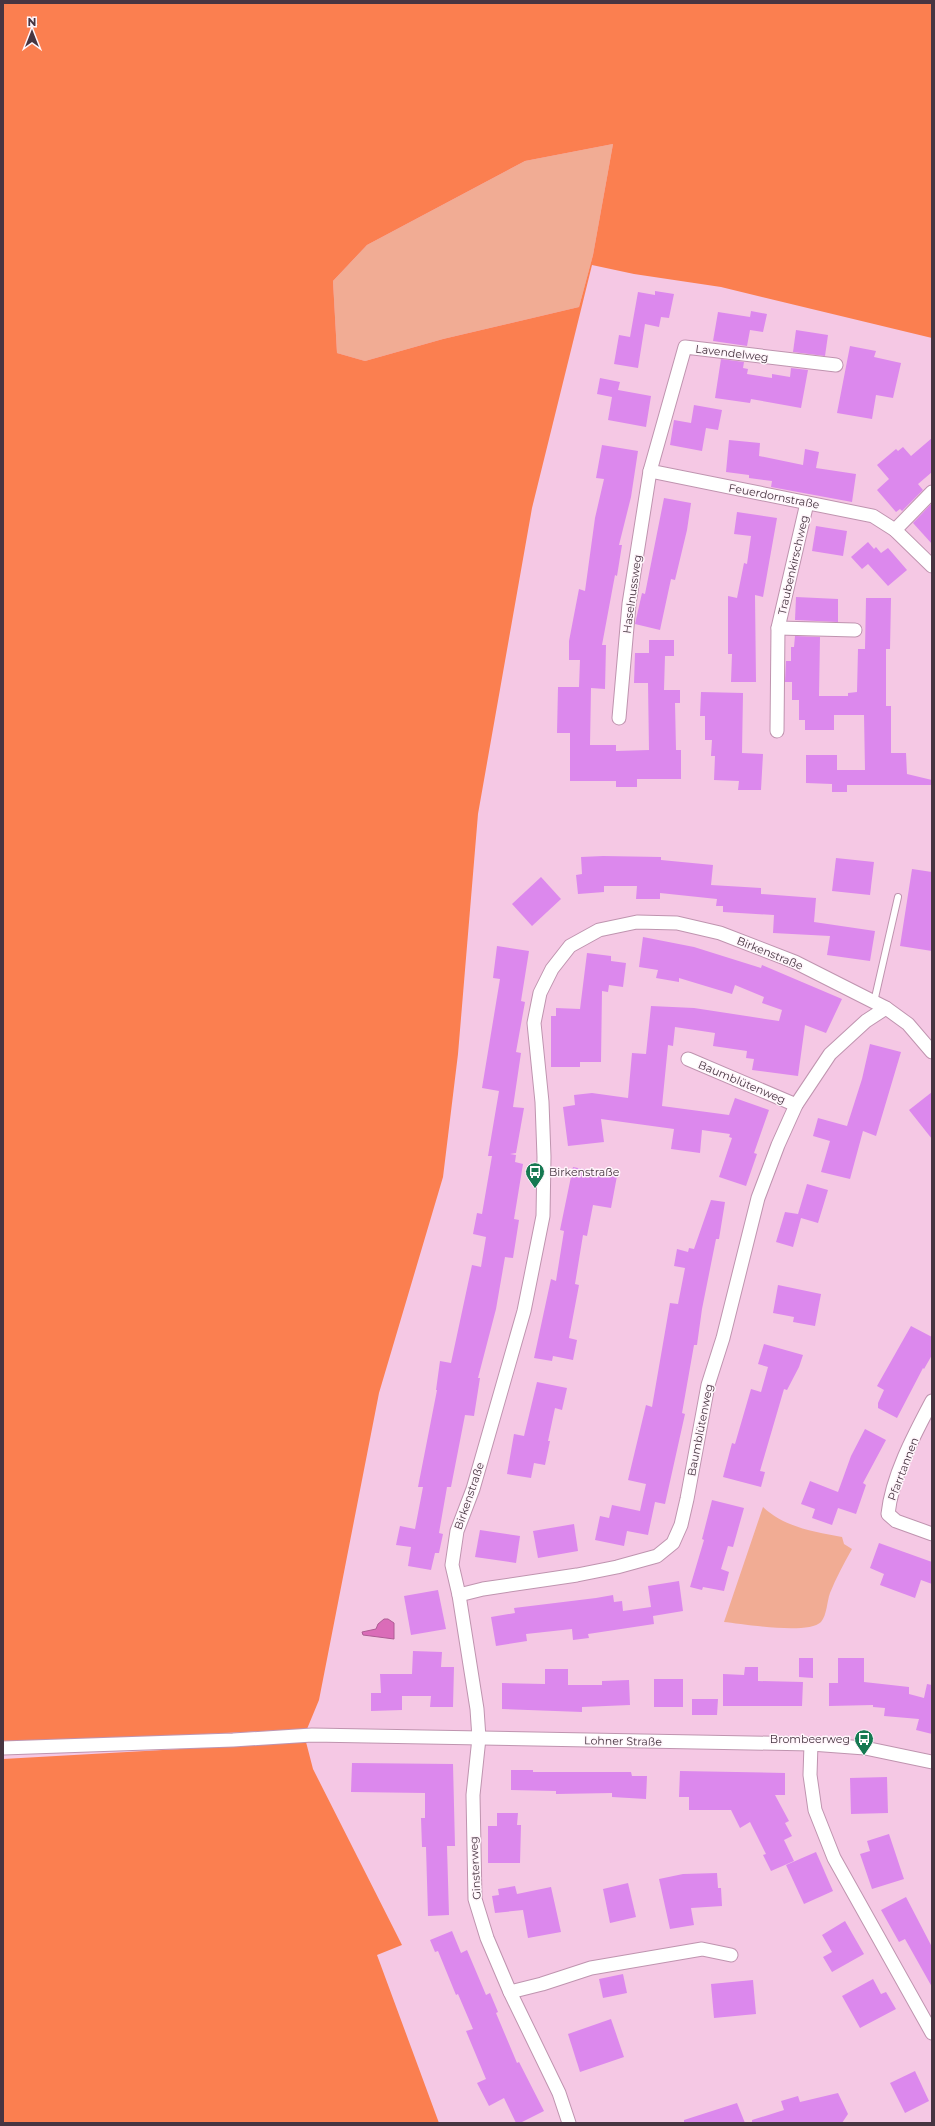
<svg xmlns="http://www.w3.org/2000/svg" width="935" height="2126" font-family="Montserrat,sans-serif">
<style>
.green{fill:#f1ac94}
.forest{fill:#fb7f50;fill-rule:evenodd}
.water{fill:#da6cb8;stroke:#ae5c94}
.building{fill:#dc88ed}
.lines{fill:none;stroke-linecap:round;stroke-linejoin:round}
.service-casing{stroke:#bf94af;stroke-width:8}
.minor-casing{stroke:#bf94af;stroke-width:15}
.service{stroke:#fff;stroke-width:6}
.minor{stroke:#fff;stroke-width:13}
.labels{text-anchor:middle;stroke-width:3;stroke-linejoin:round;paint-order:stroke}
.street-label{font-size:11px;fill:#473541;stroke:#fff5fb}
.poi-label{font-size:11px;fill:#473541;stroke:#fff5fb;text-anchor:start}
</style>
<rect width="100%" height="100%" fill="#f5c8e4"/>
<g class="green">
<polygon points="613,144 593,255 579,307 443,339 365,361 337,353 333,281 367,245 525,161"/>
<path d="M 763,1507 C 784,1527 814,1532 842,1537 L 844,1544 L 852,1549 C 844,1563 836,1578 830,1593 C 827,1601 827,1615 821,1622 C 808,1635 743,1624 724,1622 Z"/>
</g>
<g class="forest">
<path d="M 3,3 L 932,3 L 932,338 L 721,287 L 634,274 L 592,265 L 532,508 L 478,814 L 458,1054 L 443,1177 L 379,1393 L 319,1700 L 307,1729 L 3,1744 ZM 613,144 L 593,255 L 579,307 L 443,339 L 365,361 L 337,353 L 333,281 L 367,245 L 525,161 Z"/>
<polygon points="306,1742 313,1769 402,1945 377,1955 439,2123 3,2123 3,1759"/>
</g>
<polygon class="water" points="384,1619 388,1619 394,1623 394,1639 363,1635 362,1632 376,1629 378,1624"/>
<g class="building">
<polygon points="655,291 674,294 669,318 661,317 659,327 645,324 638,368 614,364 619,335 630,337 638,292 655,295"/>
<polygon points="751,311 767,314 763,332 750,330 747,346 713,341 718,312 750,317"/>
<polygon points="796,330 828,335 825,356 793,352"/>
<polygon points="850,346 876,351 874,357 901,363 893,398 876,395 872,419 837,413"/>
<polygon points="721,359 744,362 743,368 748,369 747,374 772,378 772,374 790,377 791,368 808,370 801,408 751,399 750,403 715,398"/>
<polygon points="600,378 620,382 618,390 651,396 646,427 608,420 612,397 597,394"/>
<polygon points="694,405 722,410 718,430 706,428 702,451 670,445 674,420 691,423"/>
<polygon points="932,438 932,472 918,484 923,490 902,511 900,509 896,512 877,490 889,479 877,465 896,449 898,451 903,447 911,456"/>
<polygon points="729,440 760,443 759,456 803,465 805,449 819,452 816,468 856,474 852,502 771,487 772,481 749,478 749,475 726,472"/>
<polygon points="602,445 638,451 631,497 619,545 622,545 617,576 615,575 602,645 606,645 605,689 591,688 590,745 616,745 616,751 649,750 648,683 634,683 635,653 649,653 649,640 674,640 674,656 665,656 664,690 680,690 680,703 675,703 676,750 681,750 681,779 637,779 637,787 616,787 616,781 570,781 570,733 557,733 558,687 579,687 580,660 569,660 569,641 579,589 585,591 595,518 604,479 596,478"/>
<polygon points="664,498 691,503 687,530 675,580 671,579 660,630 635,624 642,593 645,594"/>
<polygon points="932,503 932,544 913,523"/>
<polygon points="737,512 777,518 763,597 755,595 756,682 731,682 732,654 728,654 728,596 737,598 744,563 747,564 751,536 734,534"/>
<polygon points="816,526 847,531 843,556 812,551"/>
<polygon points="868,542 874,549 876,547 881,553 888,548 907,570 888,586 868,564 862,569 851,557"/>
<polygon points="796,597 838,599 838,622 795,620"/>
<polygon points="866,598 891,598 890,649 886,649 886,706 891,706 891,753 906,753 907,774 932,780 932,785 847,785 847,792 832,792 832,784 806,783 806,755 837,755 837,770 865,770 864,715 834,715 834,730 805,730 805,720 799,720 799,700 792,700 792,682 785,682 786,661 791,661 791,647 794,647 795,636 820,637 819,696 848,696 848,693 857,692 858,649 865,649"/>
<polygon points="701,692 743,693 742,753 763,754 761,790 738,790 739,781 714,780 715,756 711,756 712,740 705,740 705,716 700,716"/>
<polygon points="603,856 661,857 661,860 713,865 711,885 761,888 761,894 816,898 814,922 875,931 870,961 827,955 830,936 773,933 774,915 723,912 723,906 716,906 717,899 660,893 660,899 636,899 637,886 604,886 604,892 578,894 576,875 582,874 581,857"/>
<polygon points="836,858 874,862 870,895 832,891"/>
<polygon points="912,869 932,872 932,951 900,946"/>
<polygon points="541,877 561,899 532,926 512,904"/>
<polygon points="643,937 694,947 761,968 762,965 842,999 826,1033 805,1025 798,1076 752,1070 754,1059 746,1058 747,1051 713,1046 715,1033 675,1027 673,1046 668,1045 662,1106 729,1115 735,1098 769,1110 754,1153 757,1154 746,1186 719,1177 732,1138 729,1137 730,1134 702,1130 700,1153 671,1149 674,1129 601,1119 604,1142 568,1146 563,1107 575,1105 574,1095 592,1093 628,1098 632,1053 646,1054 651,1006 694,1008 779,1021 782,1010 762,1003 764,997 735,985 732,994 679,978 679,982 656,978 658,970 639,967"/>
<polygon points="497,946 529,951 521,1001 525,1002 516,1052 521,1053 513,1107 524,1108 516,1153 510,1154 516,1155 515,1162 523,1164 514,1219 519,1220 513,1258 505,1257 496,1309 478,1378 480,1378 474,1416 465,1415 451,1487 447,1487 439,1533 443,1534 439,1553 435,1553 431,1570 408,1566 411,1547 396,1545 400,1526 415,1529 423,1487 418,1487 437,1390 436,1390 440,1361 451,1363 472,1265 481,1267 486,1237 473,1234 477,1213 482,1214 492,1156 488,1156 499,1091 482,1088 500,979 493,978"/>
<polygon points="587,953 611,956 611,961 626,963 623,987 609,985 608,992 602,991 601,1062 580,1062 580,1067 551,1067 551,1016 556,1016 556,1008 580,1009"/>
<polygon points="870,1044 901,1052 876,1136 863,1131 850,1179 821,1172 830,1141 813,1136 818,1118 847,1126 862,1079"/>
<polygon points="932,1092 932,1139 909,1110"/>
<polygon points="573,1167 617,1176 611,1208 593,1205 587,1236 583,1235 575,1284 579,1285 569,1338 577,1340 573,1360 553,1356 552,1361 534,1358 551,1279 556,1281 564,1231 560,1230"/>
<polygon points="807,1184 828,1190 818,1223 801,1218 793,1247 776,1242 785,1212 798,1214"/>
<polygon points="711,1200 725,1202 719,1239 716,1239 702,1309 697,1345 694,1345 682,1413 685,1414 665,1504 655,1502 648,1535 627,1531 624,1546 595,1540 600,1516 609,1518 612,1505 640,1511 646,1484 628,1480 646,1405 652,1407 670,1303 678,1304 685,1268 674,1266 677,1249 688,1252 689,1248 694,1249"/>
<polygon points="778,1285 821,1294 815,1326 793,1322 794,1317 773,1313"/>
<polygon points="911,1326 932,1337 932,1355 924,1369 923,1368 897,1418 878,1408 878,1403 884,1390 877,1386"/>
<polygon points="764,1344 803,1355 799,1367 787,1390 784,1389 760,1471 765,1472 761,1487 723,1477 732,1443 735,1444 751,1389 761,1392 768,1367 758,1364"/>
<polygon points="537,1382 567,1388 562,1410 555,1408 548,1441 550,1441 545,1465 534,1463 531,1478 507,1474 514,1434 524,1436"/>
<polygon points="865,1429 886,1440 863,1483 866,1485 856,1514 838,1508 832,1525 812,1518 815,1509 801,1504 810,1481 838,1492 851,1456"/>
<polygon points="712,1500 744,1508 733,1547 728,1546 721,1569 729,1572 724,1591 703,1587 702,1590 690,1587 704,1540 702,1539"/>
<polygon points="574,1524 578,1551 538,1558 533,1531"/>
<polygon points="480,1530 520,1536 516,1563 475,1557"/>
<polygon points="879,1543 932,1562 932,1584 921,1580 915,1598 880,1585 884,1574 870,1568"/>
<polygon points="679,1581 683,1611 653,1616 654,1624 588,1634 589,1638 573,1640 572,1629 526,1634 527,1641 496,1646 491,1617 515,1613 514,1608 596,1598 613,1595 614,1602 622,1601 623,1611 651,1607 648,1586"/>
<polygon points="438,1590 446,1629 411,1635 404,1596"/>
<polygon points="413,1651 442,1652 441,1667 454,1667 453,1707 430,1707 431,1696 402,1696 402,1710 371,1711 371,1693 381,1693 380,1674 412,1674"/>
<polygon points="799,1658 813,1658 813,1678 799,1677"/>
<polygon points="838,1658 864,1658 864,1682 909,1687 909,1694 924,1698 927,1684 932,1685 932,1734 916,1730 919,1719 884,1716 885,1708 873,1707 873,1705 829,1706 829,1683 838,1683"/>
<polygon points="745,1667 758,1667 758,1681 803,1682 802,1706 723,1706 723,1674 744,1675"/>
<polygon points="545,1669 568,1669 568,1685 602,1685 602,1681 629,1680 630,1705 582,1707 582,1712 502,1709 502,1683 545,1684"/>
<rect x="654" y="1679" width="29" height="28"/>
<polygon points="692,1699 718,1699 717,1715 692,1715"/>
<polygon points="352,1763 453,1764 455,1846 447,1846 449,1915 428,1916 426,1847 422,1847 421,1818 425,1818 425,1793 351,1792"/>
<polygon points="511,1770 533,1770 533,1772 631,1772 632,1776 647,1776 646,1799 612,1797 612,1793 556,1794 556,1791 511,1790"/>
<polygon points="680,1771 785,1773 785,1795 775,1795 789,1821 785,1823 792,1836 784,1840 794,1861 771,1871 763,1855 766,1854 750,1822 740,1828 731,1810 689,1810 689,1797 679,1797"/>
<polygon points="887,1777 888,1813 851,1814 850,1778"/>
<polygon points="497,1813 518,1813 517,1825 521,1825 520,1863 488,1863 488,1826 497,1826"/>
<polygon points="889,1834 904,1879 872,1889 860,1854 870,1851 867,1841"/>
<polygon points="816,1852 833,1891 804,1904 786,1865"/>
<polygon points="717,1873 718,1888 721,1888 722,1906 691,1908 694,1925 670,1929 659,1879 683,1874"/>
<polygon points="628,1883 636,1917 610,1923 603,1889"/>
<polygon points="515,1886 517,1894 551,1887 561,1932 528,1938 523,1910 495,1913 492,1896 499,1895 498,1889"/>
<polygon points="906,1897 932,1947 932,1987 905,1939 899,1942 881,1910"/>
<polygon points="845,1921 864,1954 832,1972 823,1957 832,1952 822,1935"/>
<polygon points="452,1931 461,1953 467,1950 486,1995 490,1993 498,2012 496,2013 517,2063 519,2062 544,2111 520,2123 516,2123 504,2098 489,2106 477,2083 486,2079 466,2031 473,2029 458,1994 456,1995 438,1951 435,1952 430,1940"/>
<polygon points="623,1974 627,1993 603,1998 599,1979"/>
<polygon points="873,1979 881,1994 886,1992 896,2009 860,2028 842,1996"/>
<polygon points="753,1980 756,2014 714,2018 711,1984"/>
<polygon points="611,2019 624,2057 580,2072 568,2034"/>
<polygon points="915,2071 929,2101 905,2113 890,2083"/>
<polygon points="838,2093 848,2114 842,2123 752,2123 752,2120 784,2110 781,2101 798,2096 800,2102"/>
<polygon points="737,2103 745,2123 684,2123 684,2120"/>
</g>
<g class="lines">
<defs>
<polyline id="service" points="874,1002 898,897"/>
<g id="minor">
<polyline points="650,471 873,516 895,530 932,566"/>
<polyline points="895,530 932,492"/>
<polyline points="778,628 855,630"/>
<polyline points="619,718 629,604 650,471 685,347 836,365"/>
<polyline points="777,731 778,628 807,503"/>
<polyline points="688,1059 796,1105"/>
<path d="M 932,1401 C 914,1435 892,1476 888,1514 L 896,1521 L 932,1534"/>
<polyline points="459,1595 483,1589 577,1575 617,1567 657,1556 673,1543 681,1525 687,1499 708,1385 723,1338 758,1198 778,1145 796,1105 830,1054 866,1021 886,1008"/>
<polyline points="811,1744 810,1775 815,1810 834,1858 932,2033"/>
<polyline points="3,1748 233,1740 312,1735 811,1744 865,1748 932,1762"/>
<polyline points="510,1992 542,1984 591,1968 702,1949 731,1955"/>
<polyline points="569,2123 559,2093 510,1992 487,1938 475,1899 473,1795 479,1738 477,1709 459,1595 452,1565 457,1531 473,1489 524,1311 543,1216 544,1157 542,1102 534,1023 540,993 552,969 570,946 599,930 637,922 677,923 720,933 795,962 886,1008 908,1024 932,1052"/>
</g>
</defs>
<use href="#service" class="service-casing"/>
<use href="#minor" class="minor-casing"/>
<use href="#service" class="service"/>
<use href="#minor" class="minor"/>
</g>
<defs>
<symbol id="bus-pin" viewBox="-11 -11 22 30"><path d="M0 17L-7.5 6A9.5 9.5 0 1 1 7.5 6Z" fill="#167952" stroke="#fff5fb"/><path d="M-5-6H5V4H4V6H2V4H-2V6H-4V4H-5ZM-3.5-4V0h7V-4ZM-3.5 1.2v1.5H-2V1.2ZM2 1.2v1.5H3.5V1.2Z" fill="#fff"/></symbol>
</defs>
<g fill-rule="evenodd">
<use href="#bus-pin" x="524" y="1161" width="22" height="30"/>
<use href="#bus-pin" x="853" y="1728" width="22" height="30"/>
</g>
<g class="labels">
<g class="street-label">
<text transform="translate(732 353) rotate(7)" y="4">Lavendelweg</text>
<text transform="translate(774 496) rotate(11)" y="4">Feuerdornstraße</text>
<text transform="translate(793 565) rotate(-77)" y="4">Traubenkirschweg</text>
<text transform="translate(632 594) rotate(-82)" y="4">Haselnussweg</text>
<text transform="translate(770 953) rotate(22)" y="4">Birkenstraße</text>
<text transform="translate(742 1082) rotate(23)" y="4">Baumblütenweg</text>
<text transform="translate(700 1430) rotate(-79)" y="4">Baumblütenweg</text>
<text transform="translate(903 1469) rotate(-69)" y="4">Pfarrtannen</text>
<text transform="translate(469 1496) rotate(-71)" y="4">Birkenstraße</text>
<text transform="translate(623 1741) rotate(1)" y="4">Lohner Straße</text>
<text transform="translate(475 1868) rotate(-93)" y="4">Ginsterweg</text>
</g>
<g class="poi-label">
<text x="549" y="1176">Birkenstraße</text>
<text x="850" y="1743" text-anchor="end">Brombeerweg</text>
</g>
</g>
<rect width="935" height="2126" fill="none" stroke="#473541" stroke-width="8"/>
<g transform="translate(32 32)" stroke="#fff5fb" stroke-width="3" paint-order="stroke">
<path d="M0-3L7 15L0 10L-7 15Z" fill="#473541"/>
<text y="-6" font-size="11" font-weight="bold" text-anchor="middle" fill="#473541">N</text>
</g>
</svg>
